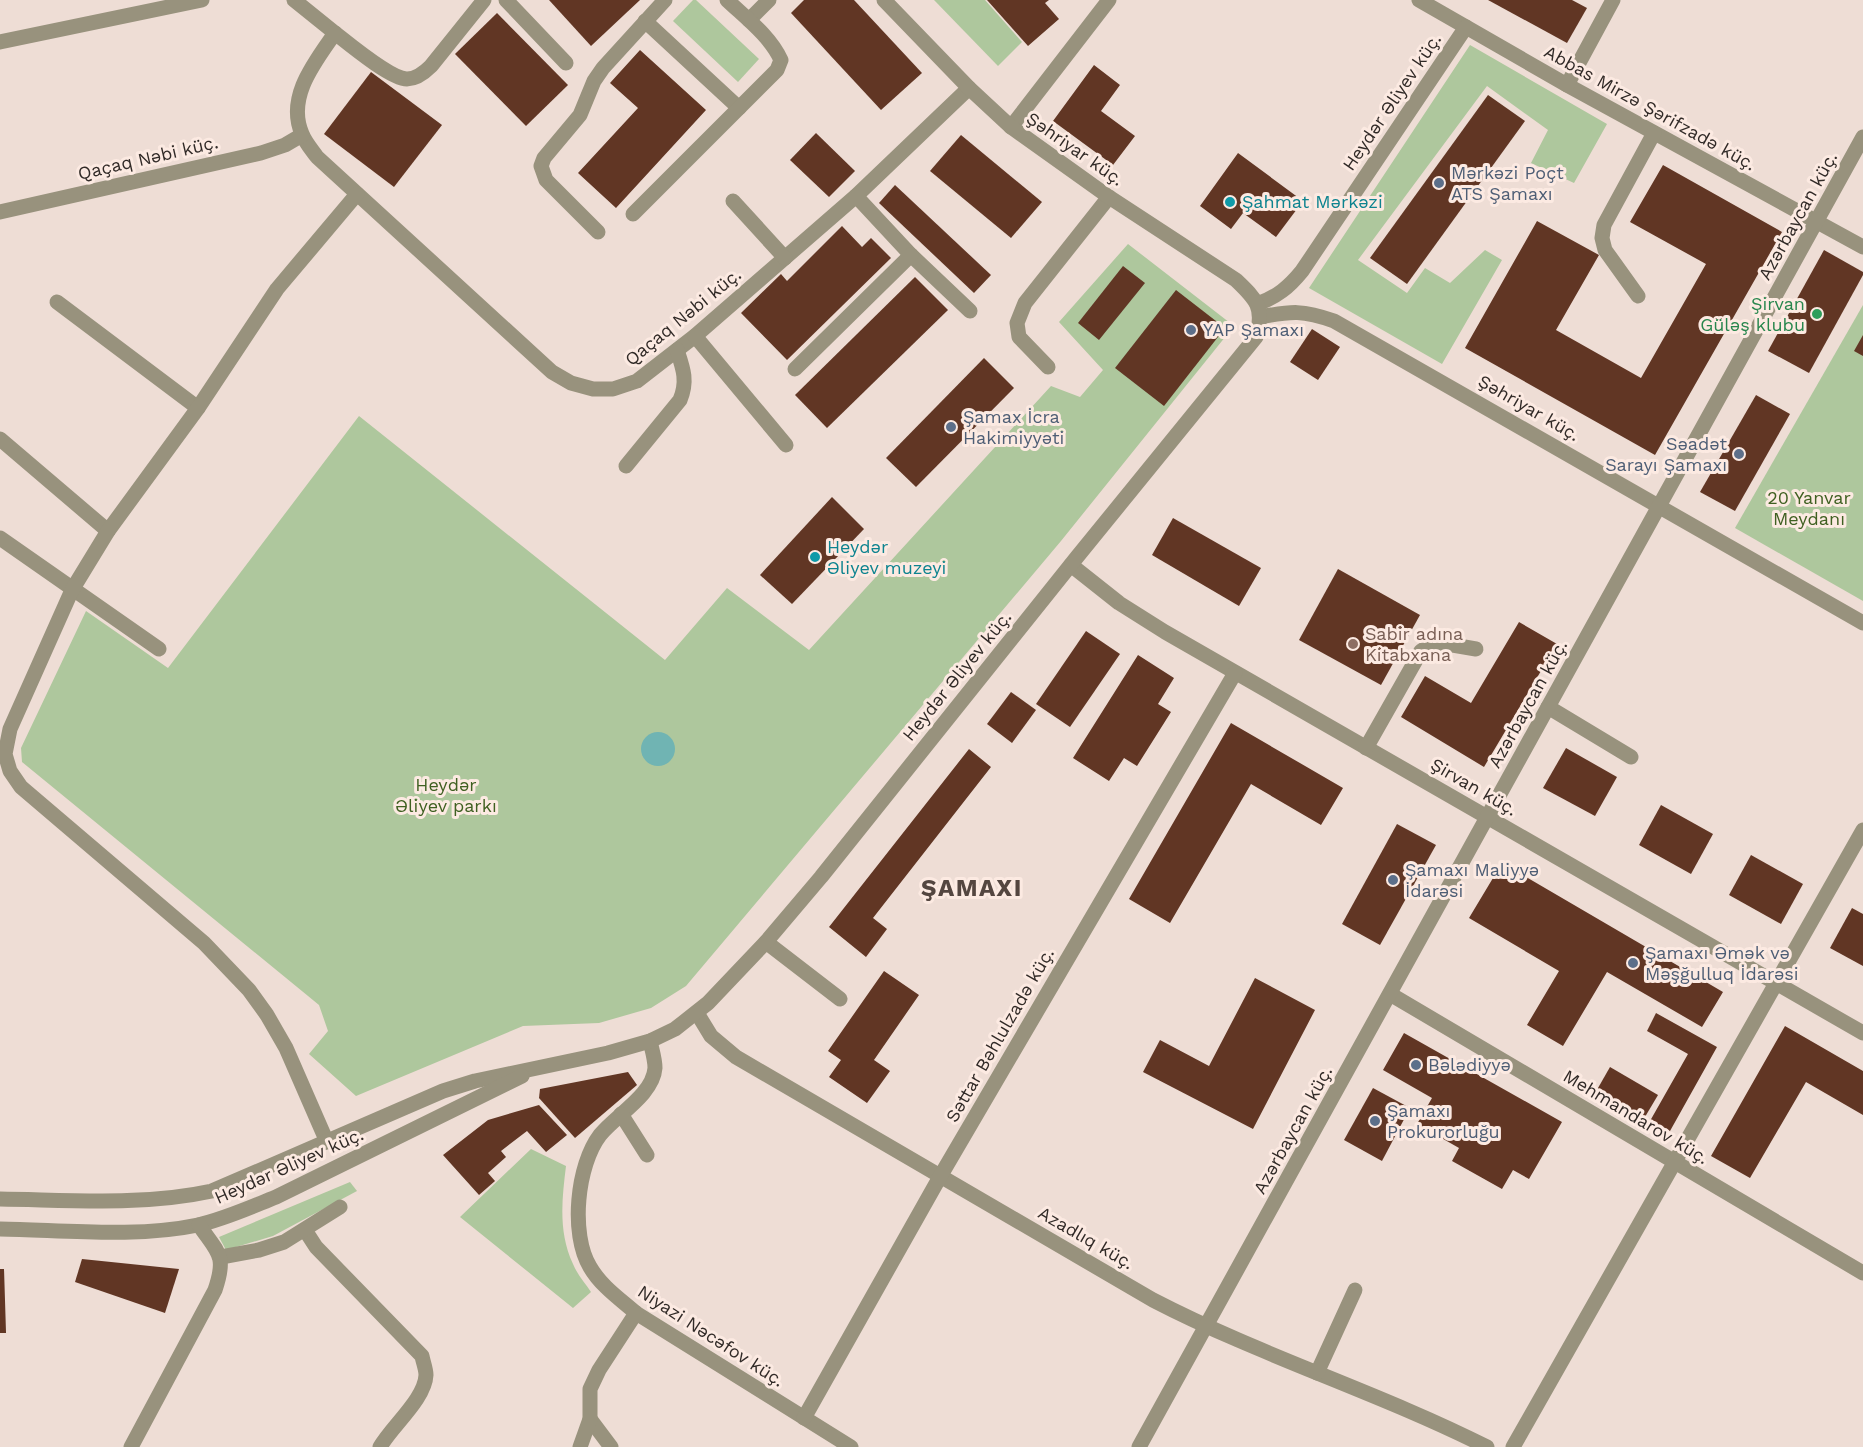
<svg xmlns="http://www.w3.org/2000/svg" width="1863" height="1447" font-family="'Work Sans',sans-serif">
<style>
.green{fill:#aec79d}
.water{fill:#70b4b3}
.building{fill:#613624}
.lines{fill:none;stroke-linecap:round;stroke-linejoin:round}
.minor{stroke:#98927d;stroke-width:15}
.service-dot{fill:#5c6f8a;stroke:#fceae2;stroke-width:2}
.culture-dot{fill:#0f9aa8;stroke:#fceae2;stroke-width:2}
.leisure-dot{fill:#2e9e5b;stroke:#fceae2;stroke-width:2}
.education-dot{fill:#8d6e63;stroke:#fceae2;stroke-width:2}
.labels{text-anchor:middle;stroke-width:6;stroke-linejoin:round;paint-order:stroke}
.street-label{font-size:18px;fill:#312a27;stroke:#fceae2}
.service-label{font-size:18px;fill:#4e5e75;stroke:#fceae2;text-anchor:start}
.culture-label{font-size:18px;fill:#0d838f;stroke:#fceae2;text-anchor:start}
.leisure-label{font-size:18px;fill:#27864d;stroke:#fceae2;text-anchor:end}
.park-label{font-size:18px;fill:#3f6021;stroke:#fceae2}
.education-label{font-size:18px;fill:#785e54;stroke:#fceae2;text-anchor:start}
.district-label{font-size:24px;font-weight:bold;letter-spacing:1.5px;fill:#544640;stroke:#fceae2}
</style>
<rect width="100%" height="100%" fill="#eeddd5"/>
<g class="green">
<polygon points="693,0 696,0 759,59 738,82 673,21"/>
<polygon points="934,0 985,0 1022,42 998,66"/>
<polygon points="1470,45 1607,124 1574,183 1531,163 1548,130 1487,86 1358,260 1407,293 1425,268 1450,283 1485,250 1502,260 1442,364 1309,288"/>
<polygon points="1128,244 1234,326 1061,541 686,986 651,1008 599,1023 523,1026 356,1096 309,1054 328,1031 319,1005 22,762 21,748 86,611 168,668 359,416 665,660 727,588 809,650 1051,386 1080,397 1103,370 1059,322"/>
<polygon points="1863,305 1863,601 1735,528"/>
<path d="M 531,1149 L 566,1166 C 562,1199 558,1232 573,1264 C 577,1274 585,1283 591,1292 L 573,1308 L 460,1217 Z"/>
<polygon points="350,1182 357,1191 273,1236 226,1250 219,1237"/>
</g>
<circle class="water" cx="658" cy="749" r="17"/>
<g class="building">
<polygon points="549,0 640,0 591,46"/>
<polygon points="804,0 854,0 922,73 881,110 791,13"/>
<polygon points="987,0 1049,0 1045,3 1059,19 1028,46"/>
<polygon points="1488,0 1572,0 1587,8 1567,43"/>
<polygon points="497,13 568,85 526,126 455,54"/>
<polygon points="640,50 706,110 616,208 578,173 638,108 610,83"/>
<polygon points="1094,65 1120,85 1101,111 1135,136 1113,165 1053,121"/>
<polygon points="371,72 442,125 394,187 324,134"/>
<polygon points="1488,95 1525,121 1407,284 1370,258"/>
<polygon points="816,133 855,171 829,197 790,160"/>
<polygon points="961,135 1042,202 1011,238 930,171"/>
<polygon points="1238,153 1303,201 1276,237 1243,213 1231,229 1200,206"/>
<polygon points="1663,165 1782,232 1655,455 1465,348 1537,221 1599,255 1556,330 1641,378 1706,264 1630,222"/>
<polygon points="895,185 991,275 974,293 879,203"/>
<polygon points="842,226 862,247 871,238 891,258 787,360 741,313 781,274 787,281"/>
<polygon points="1824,250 1863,272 1863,275 1809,373 1768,351"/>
<polygon points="1123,266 1145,283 1099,340 1078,323"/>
<polygon points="915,277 948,310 827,428 795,395"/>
<polygon points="1176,290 1225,328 1164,406 1115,368"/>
<polygon points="1312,329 1340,347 1318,380 1290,362"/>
<polygon points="1863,335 1863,356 1854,351"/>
<polygon points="984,358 1014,388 916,487 886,458"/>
<polygon points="1756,395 1790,414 1735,511 1700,492"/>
<polygon points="832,497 864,529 792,604 760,575"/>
<polygon points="1173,518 1261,568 1239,606 1152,555"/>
<polygon points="1338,569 1420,615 1381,685 1299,640"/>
<polygon points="1519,622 1557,644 1484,767 1401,717 1425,676 1471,703"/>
<polygon points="1086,631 1120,654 1070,727 1036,704"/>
<polygon points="1138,655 1174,678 1158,704 1171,712 1137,766 1124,758 1109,781 1073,758"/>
<polygon points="1011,692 1036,710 1012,743 987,724"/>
<polygon points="1231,723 1343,788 1321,825 1251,784 1170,923 1129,899"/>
<polygon points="1566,748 1617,777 1595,816 1543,788"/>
<polygon points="969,749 991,767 873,918 887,929 866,957 829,927"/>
<polygon points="1661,805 1713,834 1691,874 1639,845"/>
<polygon points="1397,824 1436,845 1380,945 1342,924"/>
<polygon points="1751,855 1803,884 1781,924 1729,895"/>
<polygon points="1502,863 1723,992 1702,1027 1607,972 1563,1046 1527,1025 1559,971 1469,918"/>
<polygon points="1852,908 1863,914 1863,966 1830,948"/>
<polygon points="884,971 919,995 874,1060 890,1071 867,1103 829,1077 841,1060 828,1051"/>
<polygon points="1255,978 1315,1010 1253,1129 1143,1072 1160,1040 1209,1066"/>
<polygon points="1656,1013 1717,1047 1670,1131 1650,1121 1688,1054 1647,1031"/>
<polygon points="1785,1026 1863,1071 1863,1115 1806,1082 1750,1178 1711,1156"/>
<polygon points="1404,1033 1562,1122 1529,1179 1513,1170 1502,1189 1452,1161 1459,1148 1417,1124 1432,1098 1383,1070"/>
<polygon points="1610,1067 1658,1095 1642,1122 1594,1095"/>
<polygon points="628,1072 637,1085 575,1138 539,1098 540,1089"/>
<polygon points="1373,1088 1410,1108 1382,1161 1344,1140"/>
<polygon points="539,1105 567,1135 546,1152 527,1131 501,1151 506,1157 488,1173 495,1181 479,1195 443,1155 488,1120"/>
<polygon points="82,1259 179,1269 165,1313 75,1282"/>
<polygon points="0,1269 4,1269 6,1333 0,1333"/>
</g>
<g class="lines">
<g class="minor">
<path d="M 294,0 L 335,33 C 315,62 286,97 302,134 C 305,142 312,150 317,157 L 552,372 L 571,383 L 593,389 L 613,389 L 637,381 L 695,336 L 856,196 L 969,88"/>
<polyline points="506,0 566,63"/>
<polyline points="1419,0 1567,85 1863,247"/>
<polyline points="749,20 769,0"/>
<polyline points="645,21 739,108"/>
<path d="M 335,33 C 349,44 391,79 407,79 C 417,79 425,72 431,66 L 484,0"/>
<polyline points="0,42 202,0"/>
<polyline points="1567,85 1613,0"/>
<polyline points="1011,127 1109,0"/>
<polyline points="856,196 911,255 970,311"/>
<polyline points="733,201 785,258"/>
<polyline points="0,212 261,153 285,145 302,135"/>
<path d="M 633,214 L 777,70 L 781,60 C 770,36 746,18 727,0"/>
<polyline points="598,232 546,180 541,166 544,158 580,115 594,81 603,68 665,0"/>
<polyline points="1638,296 1605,250 1602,238 1604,225 1654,133"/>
<polyline points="57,302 198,408"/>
<path d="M 1257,304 C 1277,297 1289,287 1302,271 L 1466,27"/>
<path d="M 1260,317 C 1292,311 1303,310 1334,321 L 1863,623"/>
<polyline points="695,336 786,445"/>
<polyline points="1048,367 1019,337 1017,323 1025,303 1109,197"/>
<polyline points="795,369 911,255"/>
<polyline points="0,439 108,531"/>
<path d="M 626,466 L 680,400 C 688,381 683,368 677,350"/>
<polyline points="0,538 159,649"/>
<polyline points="1071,565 1119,603 1165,632 1863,1033"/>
<polyline points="1548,707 1631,757"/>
<polyline points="1366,748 1421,651 1435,642 1476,649"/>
<polyline points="766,942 840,999"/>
<polyline points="1390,994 1863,1273"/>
<path d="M 697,1013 L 711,1036 L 736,1057 L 1153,1300 C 1261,1356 1378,1392 1487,1447"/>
<path d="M 650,1041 C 652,1050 655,1059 655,1068 C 653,1095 616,1115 600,1135 C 577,1165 570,1234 590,1267 C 601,1286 620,1299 636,1313 L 851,1447"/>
<polyline points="621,1114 647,1155"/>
<polyline points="327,1142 286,1048 267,1015 249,990 204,943 21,787 10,771 5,754 10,729 72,590 108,531 198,408 277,289 357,194"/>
<path d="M 0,1199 C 71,1200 143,1206 212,1191 L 443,1091 L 475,1081 L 608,1053 L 650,1041 L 675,1029 L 708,1003 L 766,942 L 821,877 L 1077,557 L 1256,337 C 1265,308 1256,299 1236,280 L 1109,197 L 1011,127 L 969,88 L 884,0"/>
<path d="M 0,1229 C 63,1230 137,1238 198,1225 C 225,1219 251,1207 276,1197 L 522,1076"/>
<path d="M 305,1230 L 316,1247 L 422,1356 C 423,1362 426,1369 426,1375 C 425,1399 392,1426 380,1447"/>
<polyline points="221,1257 259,1250 284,1242 340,1207"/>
<polyline points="1317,1373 1355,1290"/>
<polyline points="804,1418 941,1175 1235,673"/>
<polyline points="590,1419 611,1447"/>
<path d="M 131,1447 L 215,1290 C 227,1255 218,1253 199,1225"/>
<polyline points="580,1447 590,1419 590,1389 599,1370 636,1313"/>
<polyline points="1139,1447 1863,137"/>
<polyline points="1513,1447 1863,830"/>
</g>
</g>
<g class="service-dot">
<circle cx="1439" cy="183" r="6"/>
<circle cx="1191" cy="330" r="6"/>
<circle cx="951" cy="427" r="6"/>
<circle cx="1739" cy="454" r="6"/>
<circle cx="1393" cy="880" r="6"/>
<circle cx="1633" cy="963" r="6"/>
<circle cx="1416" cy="1065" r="6"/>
<circle cx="1375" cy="1121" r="6"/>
</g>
<g class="culture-dot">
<circle cx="1230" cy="202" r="6"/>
<circle cx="815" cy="557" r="6"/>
</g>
<circle class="leisure-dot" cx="1817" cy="314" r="6"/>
<circle class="education-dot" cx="1353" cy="644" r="6"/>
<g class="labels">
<g class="street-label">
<text transform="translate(1392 102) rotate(-56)" y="6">Heydər Əliyev küç.</text>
<text transform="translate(1650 108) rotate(29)" y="6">Abbas Mirzə Şərifzadə küç.</text>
<text transform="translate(1075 149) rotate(35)" y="6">Şəhriyar küç.</text>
<text transform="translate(148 158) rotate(-13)" y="6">Qaçaq Nəbi küç.</text>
<text transform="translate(1798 216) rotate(-61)" y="6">Azərbaycan küç.</text>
<text transform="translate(683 317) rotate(-39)" y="6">Qaçaq Nəbi küç.</text>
<text transform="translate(1529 408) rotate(30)" y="6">Şəhriyar küç.</text>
<text transform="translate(957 676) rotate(-51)" y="6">Heydər Əliyev küç.</text>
<text transform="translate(1528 704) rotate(-61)" y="6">Azərbaycan küç.</text>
<text transform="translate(1474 787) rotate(30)" y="6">Şirvan küç.</text>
<text transform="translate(1000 1035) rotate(-60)" y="6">Səttar Bəhlulzadə küç.</text>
<text transform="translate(1636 1117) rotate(31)" y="6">Mehmandarov küç.</text>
<text transform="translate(1293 1130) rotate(-61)" y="6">Azərbaycan küç.</text>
<text transform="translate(289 1166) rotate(-24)" y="6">Heydər Əliyev küç.</text>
<text transform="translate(1086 1238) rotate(30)" y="6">Azadlıq küç.</text>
<text transform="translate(711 1336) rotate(33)" y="6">Niyazi Nəcəfov küç.</text>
</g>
<g class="service-label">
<text x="1451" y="179">Mərkəzi Poçt<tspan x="1451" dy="21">ATS Şamaxı</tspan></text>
<text x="1203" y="336">YAP Şamaxı</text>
<text x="963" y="423">Şamax İcra<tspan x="963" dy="21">Hakimiyyəti</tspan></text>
<text x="1727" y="450" text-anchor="end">Səadət<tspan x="1727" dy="21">Sarayı Şamaxı</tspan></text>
<text x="1405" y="876">Şamaxı Maliyyə<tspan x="1405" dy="21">İdarəsi</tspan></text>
<text x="1645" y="959">Şamaxı Əmək və<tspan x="1645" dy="21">Məşğulluq İdarəsi</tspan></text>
<text x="1428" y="1071">Bələdiyyə</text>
<text x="1387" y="1117">Şamaxı<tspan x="1387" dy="21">Prokurorluğu</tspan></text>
</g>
<g class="culture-label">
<text x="1242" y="208">Şahmat Mərkəzi</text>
<text x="827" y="553">Heydər<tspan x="827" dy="21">Əliyev muzeyi</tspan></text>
</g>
<g class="leisure-label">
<text x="1805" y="310">Şirvan<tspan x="1805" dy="21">Güləş klubu</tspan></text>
</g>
<g class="park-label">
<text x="1809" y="504">20 Yanvar<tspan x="1809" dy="21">Meydanı</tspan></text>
<text x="446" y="791">Heydər<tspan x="446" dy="21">Əliyev parkı</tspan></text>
</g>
<g class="education-label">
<text x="1365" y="640">Sabir adına<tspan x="1365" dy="21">Kitabxana</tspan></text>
</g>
<g class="district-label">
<text x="972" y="896">ŞAMAXI</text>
</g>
</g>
</svg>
